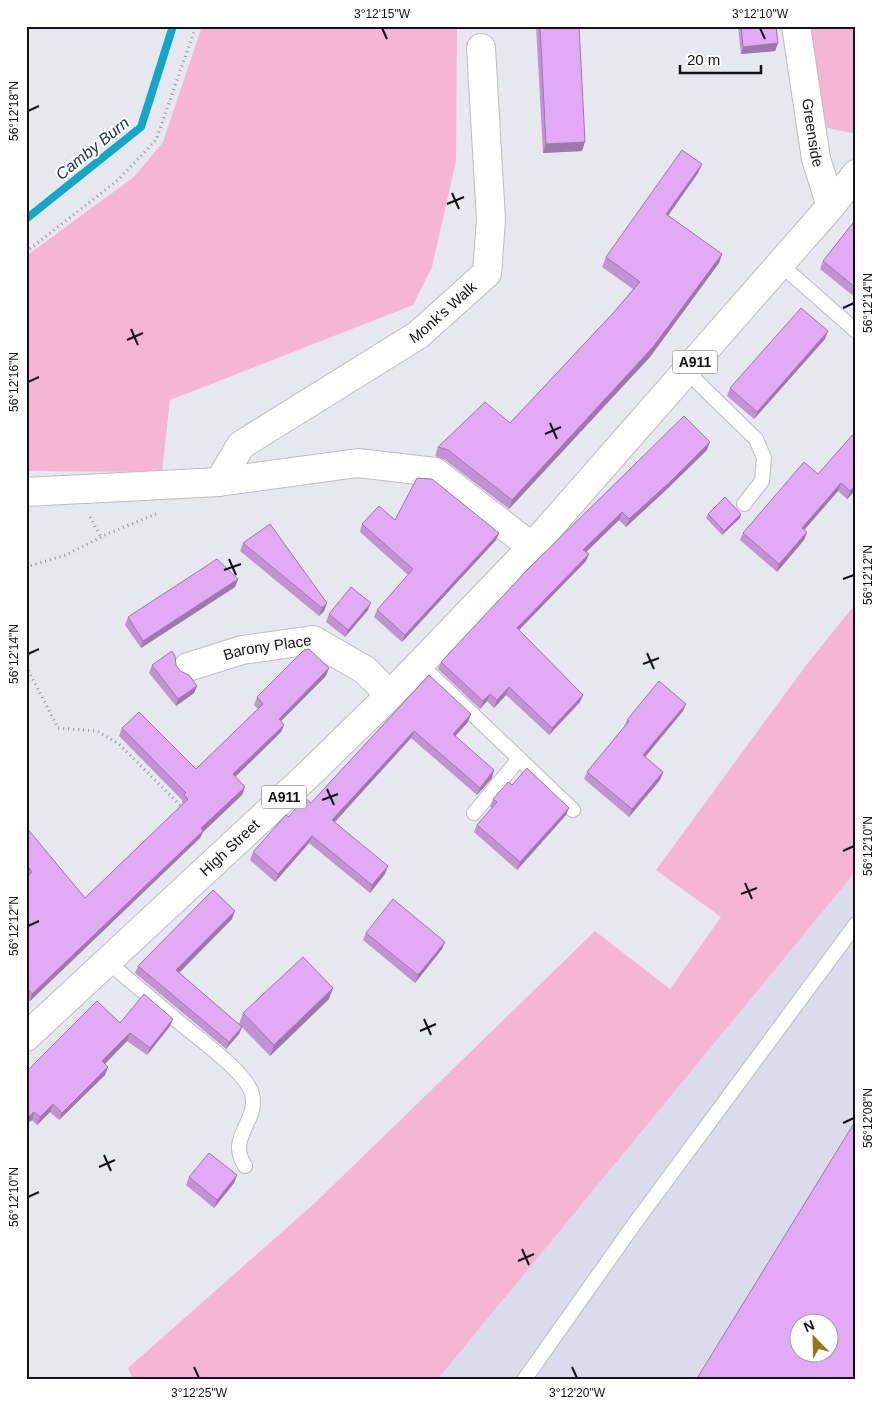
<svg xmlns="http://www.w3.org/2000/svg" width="882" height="1406" font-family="Helvetica,sans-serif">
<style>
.built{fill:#dadbeb;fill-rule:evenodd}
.green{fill:#f6b5d4}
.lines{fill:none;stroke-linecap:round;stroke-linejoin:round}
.stream{stroke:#12a6c9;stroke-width:8}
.service-casing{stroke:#bcbcc5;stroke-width:16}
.minor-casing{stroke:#bcbcc5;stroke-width:30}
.primary-casing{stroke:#bcbcc5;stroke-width:30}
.path{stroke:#919198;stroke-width:3;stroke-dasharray:1 4;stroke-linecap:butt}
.service{stroke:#fff;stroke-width:14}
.minor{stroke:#fff;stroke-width:28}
.primary{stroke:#fff;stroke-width:28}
.wall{fill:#c292d3}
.shaded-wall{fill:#9e77ac}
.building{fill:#e2aaf5;stroke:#9e77ac;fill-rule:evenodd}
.ticks{fill:none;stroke:#131316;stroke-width:2}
.labels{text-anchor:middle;stroke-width:4;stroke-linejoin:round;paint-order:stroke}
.shield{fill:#fff;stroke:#5a5a5c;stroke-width:1}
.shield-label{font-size:14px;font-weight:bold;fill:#131316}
.street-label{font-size:15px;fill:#131316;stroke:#fff}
.water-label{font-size:16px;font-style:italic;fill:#20363d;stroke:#fff}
.neatline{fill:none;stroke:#131316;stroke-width:2}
.ticks-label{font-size:12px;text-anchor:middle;fill:#131316}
</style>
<rect width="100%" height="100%" fill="#e7e7f0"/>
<path class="built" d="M 856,871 L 856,1380 L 437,1380 ZM 800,1324 L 830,1324 L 830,1354 L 800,1354 Z"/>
<g class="green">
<polygon points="202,26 457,26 456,161 432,267 413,305 170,400 162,472 26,471 26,256 134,177 163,142"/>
<polygon points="807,26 856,26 856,134 819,126"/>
<polygon points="856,603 856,871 437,1380 133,1380 128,1368 316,1202 595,931 670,989 721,917 656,870 804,668"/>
</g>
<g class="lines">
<polyline class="stream" points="26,219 141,127 173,26"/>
<defs>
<g id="service">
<polyline points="780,264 856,331"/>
<polyline points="686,371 756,439 764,458 762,481 744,504"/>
<polyline points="420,664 573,810"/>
<polyline points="474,813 519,759"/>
<path d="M 107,961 C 131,982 156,1002 180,1023 C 198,1038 247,1073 252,1094 C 259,1122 226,1137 245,1166"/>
<polyline points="524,1380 635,1223 856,924"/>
</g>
<g id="minor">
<path id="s1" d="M 796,26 L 816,159 L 831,206"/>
<path id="s2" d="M 219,482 L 241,445 L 418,335 L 487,273 L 491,220 L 481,48"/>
<polyline points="26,492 219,482 358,463 435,472 532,547"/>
<path id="s3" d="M 188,667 L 242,650 L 313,640 L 365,670 L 390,695"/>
</g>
<g id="primary">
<path id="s4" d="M 26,1037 L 307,776 L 390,695 L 532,547 L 831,206 L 856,174"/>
</g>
</defs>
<use href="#service" class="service-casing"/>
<use href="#minor" class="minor-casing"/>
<use href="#primary" class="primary-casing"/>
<g class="path">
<polyline points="26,252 118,180 156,140 196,26"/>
<polyline points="90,517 101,537"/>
<polyline points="26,567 66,555 107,534 156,514"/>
<polyline points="26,666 58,728 97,731 119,744 183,808"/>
</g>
<use href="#service" class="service"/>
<use href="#minor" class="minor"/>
<use href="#primary" class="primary"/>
</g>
<g class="wall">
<polygon points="536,26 579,26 582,151 543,153"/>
<polygon points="738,26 776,26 778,43 775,51 741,54"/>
<polygon points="702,164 698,173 668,216 722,254 719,263 650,357 509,509 445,460 435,456 438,447 510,423 615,311 633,289 602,267 606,257"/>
<polygon points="856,219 856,298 820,269 823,261"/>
<polygon points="825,339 754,419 727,396 730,388"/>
<polygon points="856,431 856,490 847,499 838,491 804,530 807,532 804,540 777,572 740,540 743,533 818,474"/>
<polygon points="707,450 667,489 626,527 619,520 586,552 586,561 519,630 583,695 580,702 549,735 506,695 494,708 487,701 480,709 438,669 441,662 528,569"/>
<polygon points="708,514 741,514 740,518 722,535 706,518"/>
<polygon points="395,520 499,533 496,540 402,642 374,617 377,610 408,575 360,532 362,524"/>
<polygon points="243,543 327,603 324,611 319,616 240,551"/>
<polygon points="238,579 235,587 141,648 125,625 128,617"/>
<polygon points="368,610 345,637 326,622 329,614"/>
<polygon points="152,665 176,665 180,671 197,686 194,693 176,706 149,673"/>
<polygon points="429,675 468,722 455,736 492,778 477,795 411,738 335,822 385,874 370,893 309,843 275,882 250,860 253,852 289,817 311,803"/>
<polygon points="326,676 281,721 284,725 281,732 235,777 245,787 242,795 203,832 200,838 30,1001 26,997 26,878 27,877 26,875 26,827 85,898 183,804 182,802 182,800 119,736 122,728 196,769 258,709 254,705 257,697"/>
<polygon points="683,711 645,757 663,772 660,780 629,817 584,779 587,772 624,727 627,720"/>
<polygon points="512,785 566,815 517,870 474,832 477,825 492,808 490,807 493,799"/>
<polygon points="232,919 179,973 239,1024 243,1013 329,999 270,1056 242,1027 239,1034 226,1049 135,973 138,966"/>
<polygon points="366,933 445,942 442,949 415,983 363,940"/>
<polygon points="120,1023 170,1026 147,1055 127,1041 105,1064 108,1067 105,1075 59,1120 50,1112 37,1125 32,1120 26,1124 26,1072"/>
<polygon points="237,1175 234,1183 214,1208 186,1185 189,1177"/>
</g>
<g class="shaded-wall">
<polygon points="715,26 735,26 714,29"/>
<polygon points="778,43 775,51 741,54 743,47"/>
<polygon points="585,142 582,151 543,153 546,144"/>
<polygon points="702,164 698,173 662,224 666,214"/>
<polygon points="722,254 719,263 650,357 509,509 512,500"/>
<polygon points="828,331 825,339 754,419 757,412"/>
<polygon points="710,442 707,450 667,489 626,527 629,519"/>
<polygon points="841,483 838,491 799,536 802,528"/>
<polygon points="856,485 856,490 847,499 850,491"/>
<polygon points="622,512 619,520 580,558 583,550"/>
<polygon points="741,514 740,518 722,535 724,531"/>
<polygon points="807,532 804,540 777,572 779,564"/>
<polygon points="499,533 496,540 402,642 405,635"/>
<polygon points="589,554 586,561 514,635 517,628"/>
<polygon points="238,579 235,587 141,648 143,641"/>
<polygon points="327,603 324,611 319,616 322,608"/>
<polygon points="371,603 368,610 345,637 348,630"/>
<polygon points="329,668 326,676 276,726 279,719"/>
<polygon points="197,686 194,693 176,706 178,699"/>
<polygon points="509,687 506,695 494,708 497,700"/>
<polygon points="490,694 487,701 480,709 483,701"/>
<polygon points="583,695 580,702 549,735 552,728"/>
<polygon points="686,704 683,711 640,763 643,755"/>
<polygon points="471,714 468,722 450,742 453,734"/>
<polygon points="284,725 281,732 230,782 233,774"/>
<polygon points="414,731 411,738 329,828 332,820"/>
<polygon points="494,770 492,778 477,795 480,788"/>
<polygon points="663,772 660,780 629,817 632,809"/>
<polygon points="245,787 242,795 203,832 200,838 30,1001 32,994 201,828"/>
<polygon points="569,808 566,815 517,870 520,862"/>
<polygon points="312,836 309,843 275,882 278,874"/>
<polygon points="388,866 385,874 370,893 372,885"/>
<polygon points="235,911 232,919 174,978 176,970"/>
<polygon points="445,942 442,949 415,983 418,975"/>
<polygon points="333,988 329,999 270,1056 274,1045"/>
<polygon points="173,1019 170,1026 147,1055 150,1048"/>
<polygon points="242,1027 239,1034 226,1049 229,1042"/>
<polygon points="130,1033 127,1041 100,1069 102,1061"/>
<polygon points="108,1067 105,1075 59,1120 62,1113"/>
<polygon points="53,1104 50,1112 37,1125 40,1117"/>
<polygon points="34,1112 32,1120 26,1124 26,1119"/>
<polygon points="237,1175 234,1183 214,1208 217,1200"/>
</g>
<g class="building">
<polygon points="540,26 579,26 585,142 546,144"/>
<polygon points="741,26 776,26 778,43 743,47"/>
<polygon points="682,150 702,164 666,214 722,254 653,347 512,500 448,450 438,447 485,402 510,423 615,311 640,282 606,257"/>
<polygon points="856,219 856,288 823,261"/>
<polygon points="801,308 828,331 757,412 730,388"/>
<polygon points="684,416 710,442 670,482 629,519 622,512 583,550 589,554 517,628 583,695 552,728 509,687 497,700 490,694 483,701 441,662 528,569"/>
<polygon points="856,431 856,485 850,491 841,483 802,528 807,532 779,564 743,533 804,462 818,474"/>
<polygon points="417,478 432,479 499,533 405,635 377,610 413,569 362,524 379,506 395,520"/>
<polygon points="725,497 741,514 724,531 708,514"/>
<polygon points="270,524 327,603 322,608 243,543"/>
<polygon points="217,559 238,579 143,641 128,617"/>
<polygon points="351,587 371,603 348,630 329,614"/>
<polygon points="309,649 329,668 279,719 284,725 233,774 245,787 201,828 203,831 32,994 26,987 26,878 32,872 26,864 26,827 85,898 188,799 184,795 186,793 122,728 139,712 196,769 263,704 257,697 304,650"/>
<polygon points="172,651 175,656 176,665 180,671 189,675 197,686 178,699 152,665"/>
<polygon points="429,675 471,714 453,734 494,770 480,788 414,731 332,820 388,866 372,885 312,836 278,874 253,852 286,815 289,817 304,797 311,803"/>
<polygon points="659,681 686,704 643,755 663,772 632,809 587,772 629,721 627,720"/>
<polygon points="527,768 569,808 520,862 477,825 497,802 493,799 508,782 512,785"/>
<polygon points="213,890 235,911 176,970 242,1027 229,1042 138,966"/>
<polygon points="393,899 445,942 418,975 366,933"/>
<polygon points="303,957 333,988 274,1045 243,1013"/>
<polygon points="144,994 173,1019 150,1048 130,1033 102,1061 108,1067 62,1113 53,1104 40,1117 34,1112 26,1119 26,1072 97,1001 120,1023"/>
<path d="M 856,1120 L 856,1380 L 696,1380 ZM 800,1324 L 830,1324 L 830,1354 L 800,1354 Z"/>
<polygon points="209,1153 237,1175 217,1200 189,1177"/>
</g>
<path class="ticks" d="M 382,28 L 387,39M 760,28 L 765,39M 28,111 L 39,106M 452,193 L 459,209M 447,204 L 464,197M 843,308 L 854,303M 131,329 L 138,345M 127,340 L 143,333M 28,382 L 39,377M 550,423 L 557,439M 545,434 L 561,427M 229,559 L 236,575M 224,570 L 241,564M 843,579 L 854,575M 647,653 L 654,669M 28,654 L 39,649M 643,664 L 659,658M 327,789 L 334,805M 322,800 L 338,794M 843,851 L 854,846M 745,883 L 752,899M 741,894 L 757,888M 28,926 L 39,921M 424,1019 L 431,1035M 420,1031 L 436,1024M 843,1123 L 854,1118M 104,1155 L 111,1171M 99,1167 L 115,1160M 28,1197 L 39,1192M 522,1249 L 529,1265M 518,1261 L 534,1254M 194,1367 L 199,1378M 572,1367 L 577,1378"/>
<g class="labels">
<g class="shield">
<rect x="672.5" y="350.5" width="45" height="23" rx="4"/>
<rect x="261.5" y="785.5" width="45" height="23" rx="4"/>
</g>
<g class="shield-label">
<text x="695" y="367">A911</text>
<text x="284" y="802">A911</text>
</g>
<g class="street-label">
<text dy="5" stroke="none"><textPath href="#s1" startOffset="108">Greenside</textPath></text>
<text dy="5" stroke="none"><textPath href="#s2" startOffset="285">Monk's Walk</textPath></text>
<text dy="5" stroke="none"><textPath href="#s3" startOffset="82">Barony Place</textPath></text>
<text dy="5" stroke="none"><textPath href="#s4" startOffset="278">High Street</textPath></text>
</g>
<g class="water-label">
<text transform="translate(92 148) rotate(-39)" y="6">Camby Burn</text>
</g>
</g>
<rect width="882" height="1406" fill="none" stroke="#ffffff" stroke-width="55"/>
<g transform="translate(814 1338) rotate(337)"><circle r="24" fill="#ffffff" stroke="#a1a1a2"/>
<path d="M0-4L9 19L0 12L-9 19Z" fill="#96751d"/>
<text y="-8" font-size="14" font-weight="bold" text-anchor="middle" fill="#131316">N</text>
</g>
<path d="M680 65v8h81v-8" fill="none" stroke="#131316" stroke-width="2.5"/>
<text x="687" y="65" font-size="15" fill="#131316" stroke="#ffffff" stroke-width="4" paint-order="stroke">20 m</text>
<rect x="28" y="28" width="826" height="1350" class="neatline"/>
<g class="ticks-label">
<text x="382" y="18">3°12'15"W</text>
<text x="760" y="18">3°12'10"W</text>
<text transform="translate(14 111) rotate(-90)" y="4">56°12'18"N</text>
<text transform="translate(868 303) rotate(-90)" y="4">56°12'14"N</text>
<text transform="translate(14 382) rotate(-90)" y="4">56°12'16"N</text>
<text transform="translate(868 575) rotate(-90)" y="4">56°12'12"N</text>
<text transform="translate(14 654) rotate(-90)" y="4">56°12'14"N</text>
<text transform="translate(868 846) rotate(-90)" y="4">56°12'10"N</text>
<text transform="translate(14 926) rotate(-90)" y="4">56°12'12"N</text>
<text transform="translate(868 1118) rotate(-90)" y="4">56°12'08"N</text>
<text transform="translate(14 1197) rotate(-90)" y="4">56°12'10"N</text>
<text x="199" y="1397">3°12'25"W</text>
<text x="577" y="1397">3°12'20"W</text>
</g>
</svg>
